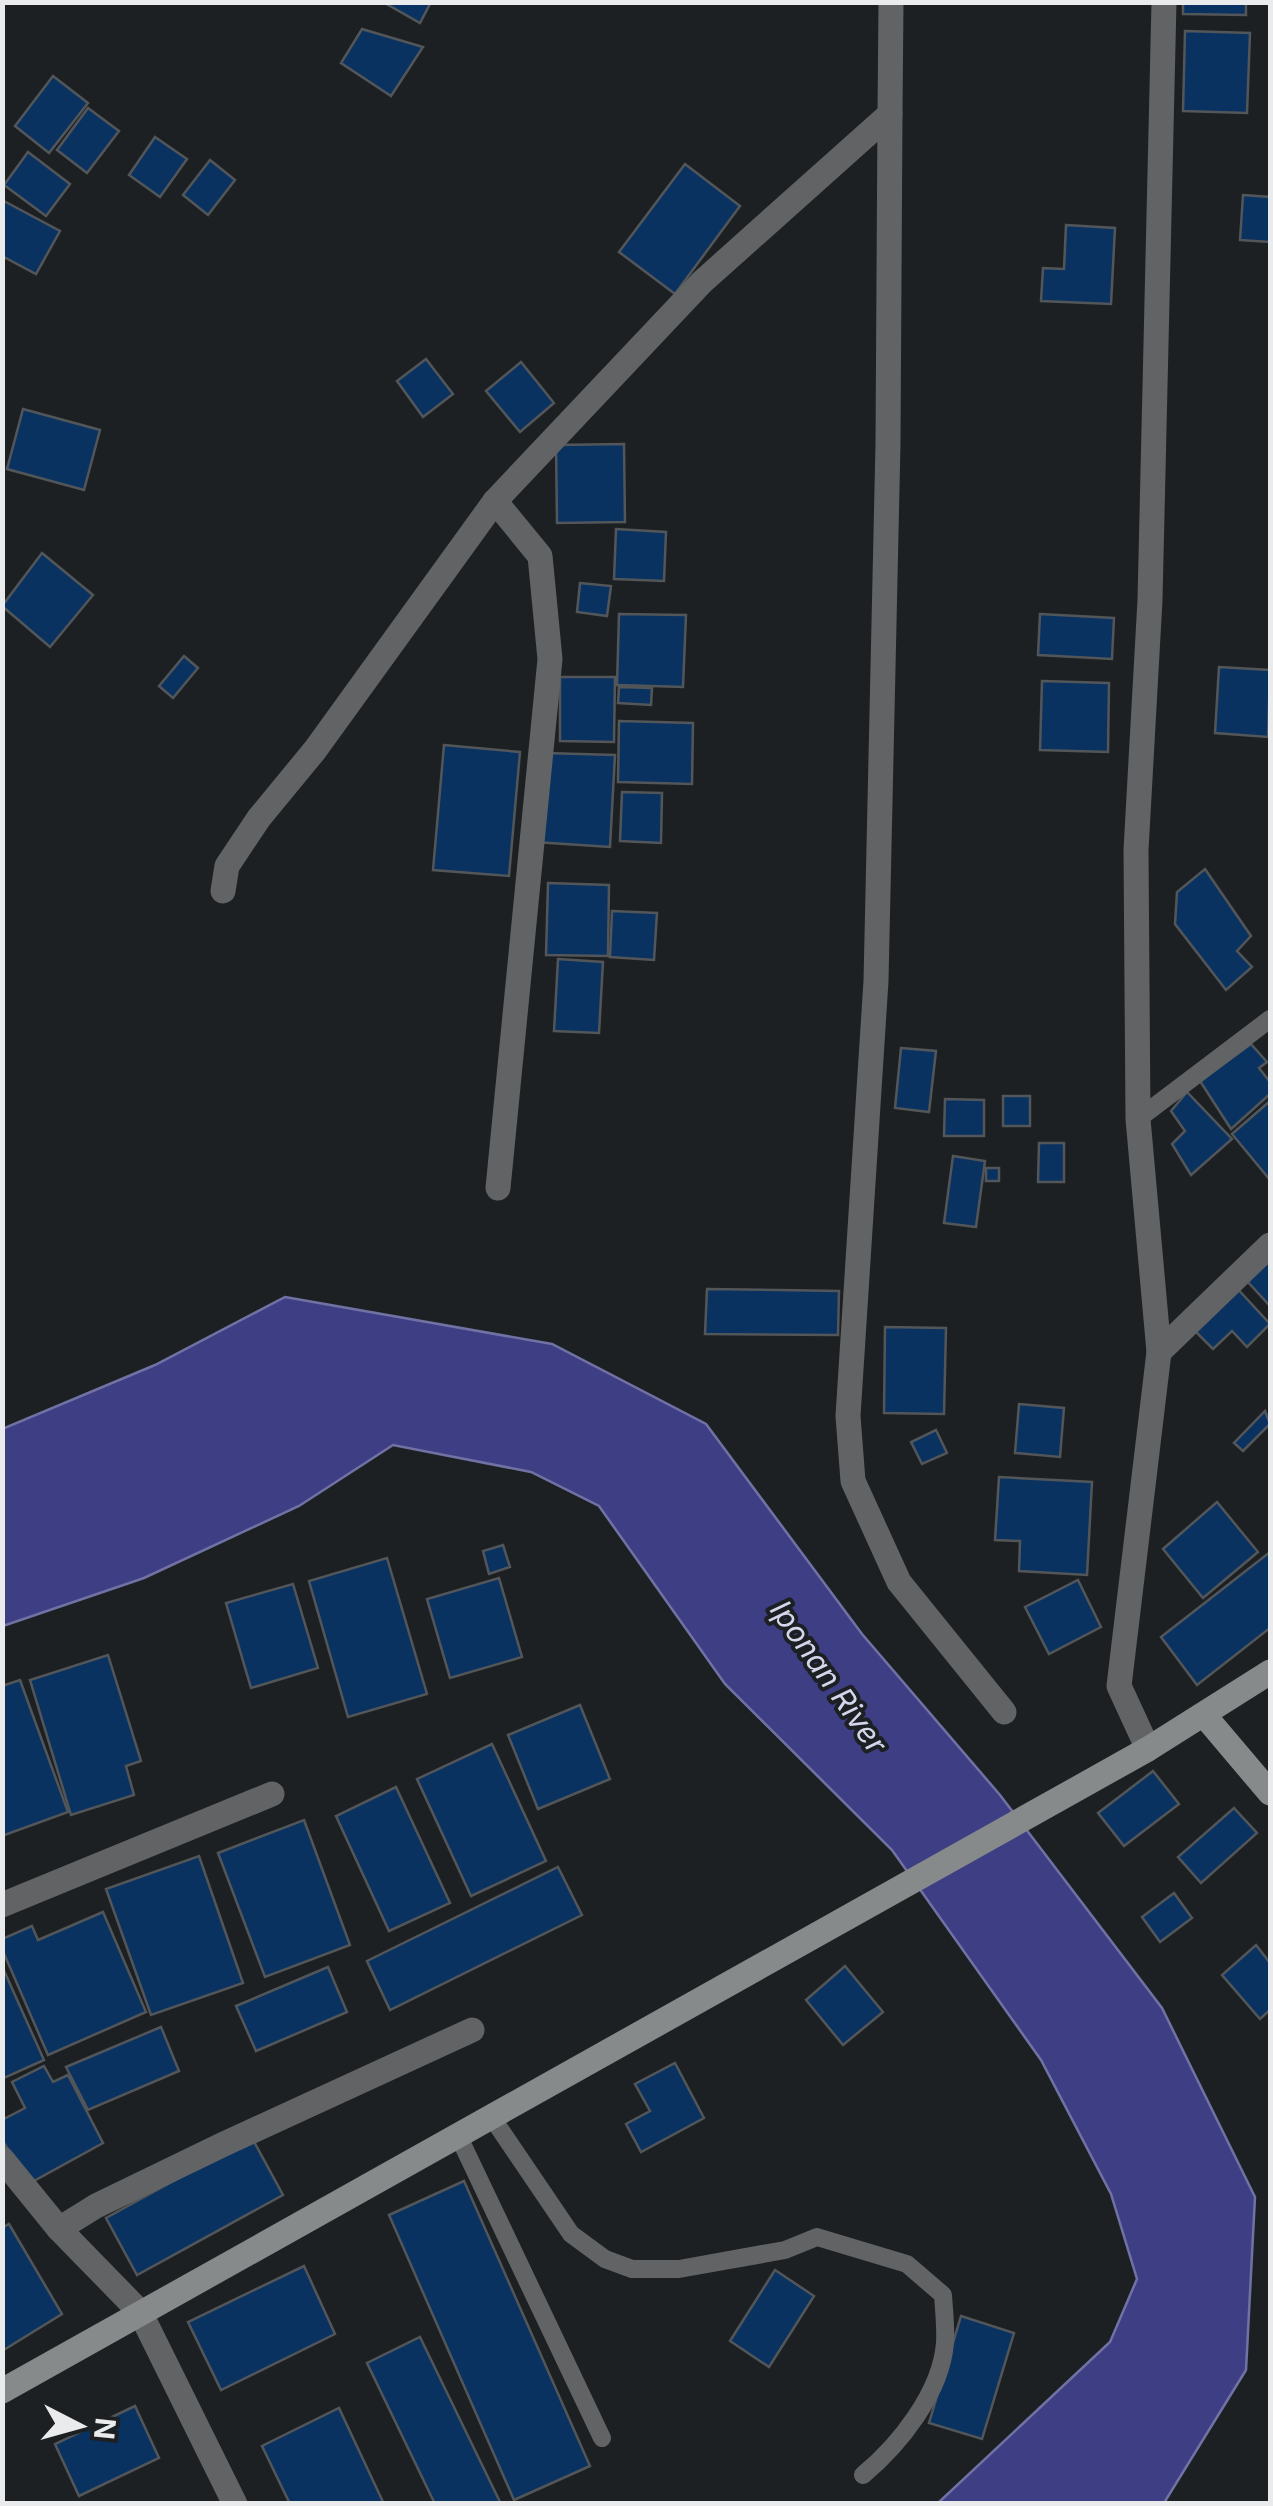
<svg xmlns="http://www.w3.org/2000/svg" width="1273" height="2506" font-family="Inter,sans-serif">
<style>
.water{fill:#3e3e85;stroke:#7172a4;stroke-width:2.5}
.building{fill:#093261;stroke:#535659;stroke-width:2.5}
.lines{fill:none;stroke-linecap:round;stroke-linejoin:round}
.lane{stroke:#616364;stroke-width:18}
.street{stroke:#616364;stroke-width:25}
.secondary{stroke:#878a8a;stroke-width:25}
.labels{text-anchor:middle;stroke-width:8;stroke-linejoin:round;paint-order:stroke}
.water-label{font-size:30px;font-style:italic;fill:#d4d7ec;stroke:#1d2022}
</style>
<rect width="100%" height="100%" fill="#1d2022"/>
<polygon class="water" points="285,1297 552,1344 706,1424 862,1634 1000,1795 1162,2008 1255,2197 1246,2370 1164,2503 938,2503 1110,2342 1137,2279 1111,2194 1041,2060 892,1850 725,1684 599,1506 531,1472 393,1445 299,1506 144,1578 3,1626 2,1429 155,1365"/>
<g class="building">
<polygon points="383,2 431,2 420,23"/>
<polygon points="1183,2 1246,2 1246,15 1183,14"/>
<polygon points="362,29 423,47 391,96 341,63"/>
<polygon points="1185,31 1250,33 1247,113 1183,111"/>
<polygon points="53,76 88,103 49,153 15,126"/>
<polygon points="88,108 119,131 87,173 57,150"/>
<polygon points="155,137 187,159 160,197 129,175"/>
<polygon points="28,152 70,184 46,216 4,185"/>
<polygon points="210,160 235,180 208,215 183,195"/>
<polygon points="685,164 740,206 675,294 619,252"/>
<polygon points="1243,195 1270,197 1270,242 1240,240"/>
<polygon points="2,200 60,231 36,274 2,256"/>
<polygon points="1066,225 1115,228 1111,304 1041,301 1043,268 1064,269"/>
<polygon points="426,359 453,394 423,417 397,381"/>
<polygon points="521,362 554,403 520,432 486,391"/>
<polygon points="23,409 100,430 84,490 7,469"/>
<polygon points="624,444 625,522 557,523 556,445"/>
<polygon points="616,529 666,532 664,581 614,579"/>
<polygon points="42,553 93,595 50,647 2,606"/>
<polygon points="580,583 611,586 607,616 577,612"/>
<polygon points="619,614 686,615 683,687 617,685"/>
<polygon points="1040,614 1114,618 1112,659 1038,655"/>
<polygon points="184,656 198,668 173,698 159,686"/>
<polygon points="1219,667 1270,670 1268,737 1215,733"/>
<polygon points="560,677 615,677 614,742 560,741"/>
<polygon points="1042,681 1109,683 1108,752 1040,750"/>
<polygon points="619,687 652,688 651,705 618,703"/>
<polygon points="619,721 693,723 692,784 618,782"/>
<polygon points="444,745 520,752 509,876 433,870"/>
<polygon points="545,753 615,755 610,847 535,842"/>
<polygon points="622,792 662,793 661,843 620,841"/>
<polygon points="1205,869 1251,936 1237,951 1252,967 1226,990 1175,924 1177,892"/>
<polygon points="548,883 609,885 608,956 546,955"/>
<polygon points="612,911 657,913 654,960 610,957"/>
<polygon points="558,959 603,962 599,1033 554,1031"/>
<polygon points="1251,1044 1267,1062 1259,1068 1270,1082 1270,1094 1231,1129 1200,1081"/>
<polygon points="901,1048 936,1051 929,1112 895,1108"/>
<polygon points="1187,1092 1232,1139 1191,1175 1172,1144 1185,1131 1171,1111"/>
<rect x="1003" y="1096" width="27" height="30"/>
<polygon points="945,1099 984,1100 984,1136 944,1136"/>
<polygon points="1270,1101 1270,1180 1232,1134"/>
<polygon points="1039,1143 1064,1143 1064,1182 1038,1182"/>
<polygon points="953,1156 985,1161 976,1227 944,1223"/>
<rect x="986" y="1168" width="13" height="13"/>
<polygon points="1270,1259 1270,1306 1247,1281"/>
<polygon points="1234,1285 1270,1324 1247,1347 1232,1331 1213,1349 1191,1327"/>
<polygon points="707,1289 839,1291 838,1335 705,1334"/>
<polygon points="885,1327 946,1328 944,1414 884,1413"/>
<polygon points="1019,1404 1064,1408 1060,1457 1015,1453"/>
<polygon points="1265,1411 1270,1424 1243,1451 1234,1443"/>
<polygon points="936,1430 947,1453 922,1464 911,1442"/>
<polygon points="999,1477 1092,1482 1087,1575 1019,1571 1020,1541 995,1540"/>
<polygon points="1217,1502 1258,1552 1203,1598 1163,1549"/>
<polygon points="503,1545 510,1567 489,1574 483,1551"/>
<polygon points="1270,1552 1270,1628 1197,1685 1161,1637"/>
<polygon points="387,1558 427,1694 348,1717 309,1581"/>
<polygon points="499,1578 522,1657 450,1678 427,1599"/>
<polygon points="1078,1580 1101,1627 1049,1654 1025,1607"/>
<polygon points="293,1584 318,1668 251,1688 226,1603"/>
<polygon points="108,1655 141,1761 126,1766 134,1795 71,1815 30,1680"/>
<polygon points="20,1680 68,1812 2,1836 2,1686"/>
<polygon points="580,1705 610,1779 538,1809 508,1735"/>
<polygon points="492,1744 546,1861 471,1896 417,1779"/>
<polygon points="1153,1771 1179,1804 1124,1846 1098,1813"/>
<polygon points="396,1787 450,1903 389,1931 336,1816"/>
<polygon points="1234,1808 1257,1833 1201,1883 1178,1857"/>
<polygon points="304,1820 350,1945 265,1977 218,1853"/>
<polygon points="199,1856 243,1983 151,2015 106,1889"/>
<polygon points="558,1867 582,1915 390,2010 367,1961"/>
<polygon points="1174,1893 1192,1918 1160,1942 1142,1917"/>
<polygon points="103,1912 146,2012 48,2055 2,1949 2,1939 32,1926 38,1940"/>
<polygon points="1256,1945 1270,1963 1270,2010 1260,2019 1222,1975"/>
<polygon points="2,1966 44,2060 4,2078 2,2075"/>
<polygon points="845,1966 883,2012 843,2045 806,2000"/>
<polygon points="328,1967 347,2012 256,2051 236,2006"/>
<polygon points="161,2027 179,2071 88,2110 66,2067"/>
<polygon points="675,2063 704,2118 641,2152 626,2124 650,2111 635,2084"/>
<polygon points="44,2066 53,2082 68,2075 103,2143 30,2183 2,2140 2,2120 25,2108 12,2082"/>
<polygon points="252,2138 283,2195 137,2275 106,2218"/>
<polygon points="464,2181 590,2466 514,2500 389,2215"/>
<polygon points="9,2224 62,2314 2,2351 2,2228"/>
<polygon points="304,2266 335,2334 221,2390 188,2322"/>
<polygon points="775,2270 814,2296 769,2367 730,2341"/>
<polygon points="961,2316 1014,2333 982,2439 929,2423"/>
<polygon points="420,2337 501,2504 435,2504 367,2363"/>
<polygon points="135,2406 159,2458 79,2496 55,2444"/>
<polygon points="339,2408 384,2504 290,2504 262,2446"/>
</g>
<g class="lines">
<g class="lane">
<polyline points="1138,1119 1270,1019"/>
<path d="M 491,2116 L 571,2234 L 605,2259 L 632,2269 L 679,2269 L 785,2250 L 817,2237 L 907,2264 L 943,2295 C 944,2311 946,2327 945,2343 C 941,2393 899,2445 863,2475"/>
<polyline points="457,2133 602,2438"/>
</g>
<g class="street">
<polyline points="890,114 888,444 876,981 848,1416 853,1481 899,1582 1004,1712"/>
<polyline points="495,501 540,556 550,659 498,1188"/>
<polyline points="223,891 227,866 259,818 315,750 495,501 702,282 890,114 891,2"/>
<polyline points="1159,1352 1270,1245"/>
<polyline points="1148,1749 1119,1686 1159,1352 1138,1119 1136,850 1150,600 1164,2"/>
<polyline points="2,1905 272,1794"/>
<polyline points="2,2159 59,2229"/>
<polyline points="235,2504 140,2312 59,2229 96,2206 224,2144 472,2030"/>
</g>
<g class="secondary">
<polyline points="1204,1715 1270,1793"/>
<polyline points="2,2391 1148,1749 1270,1672"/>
</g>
</g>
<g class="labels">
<g class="water-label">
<text transform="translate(828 1677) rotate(55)" y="10">Iponan River</text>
</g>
</g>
<rect width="1273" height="2506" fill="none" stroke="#e9ebec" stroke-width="10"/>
<g transform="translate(80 2426) rotate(96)" stroke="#1d2022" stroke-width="8" paint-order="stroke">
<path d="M0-8L18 38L0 25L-18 38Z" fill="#e9ebec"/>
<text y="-15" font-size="28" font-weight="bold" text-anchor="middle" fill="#e9ebec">N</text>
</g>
</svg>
